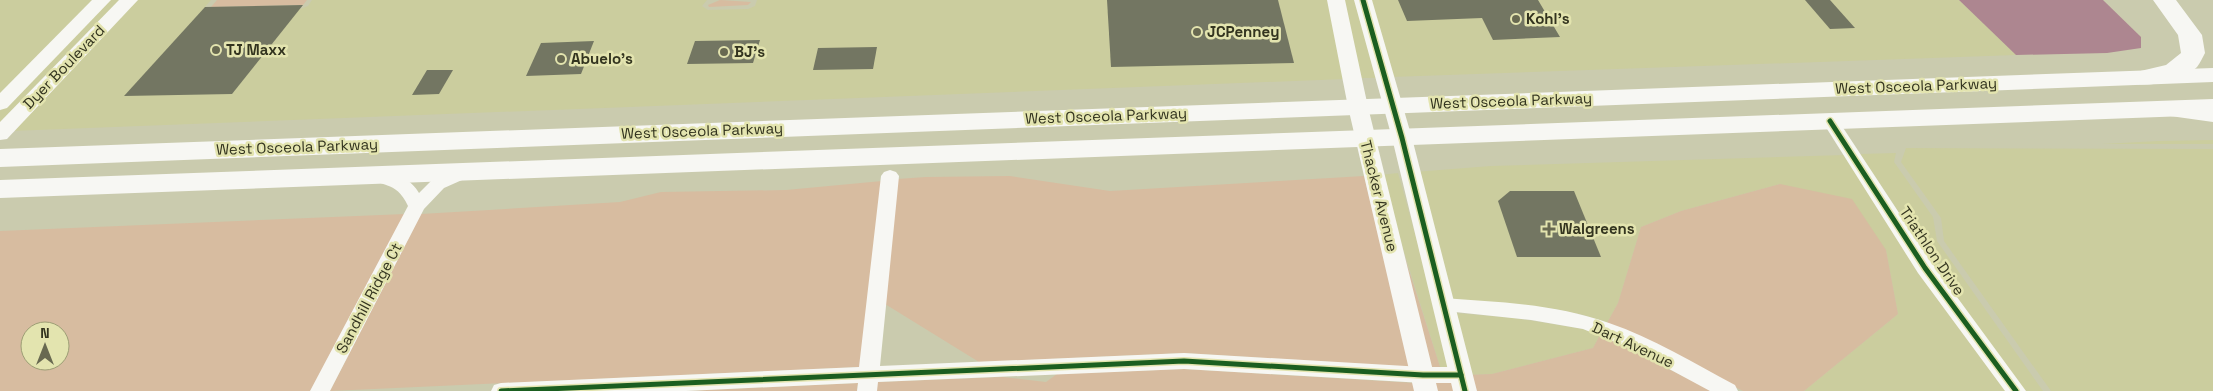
<svg xmlns="http://www.w3.org/2000/svg" width="2213" height="391" font-family="'Space Grotesk',sans-serif">
<style>
.built{fill:#cbcd9e}
.green{fill:#d7bca0;fill-rule:evenodd}
.water{fill:#ad8690}
.building{fill:#737662}
.lines{fill:none;stroke-linecap:round;stroke-linejoin:round}
.minor{fill:#f7f7f3;fill-rule:evenodd}
.tertiary{fill:#f7f7f3;fill-rule:evenodd}
.primary{fill:#f7f7f3;fill-rule:evenodd}
.trunk{fill:#f7f7f3;fill-rule:evenodd}
.cycleway-casing{stroke:#e3e4af;stroke-width:8}
.cycleway{stroke:#1b5e20;stroke-width:5}
.poi-dot{fill:#686951;stroke:#e3e4af;stroke-width:2}
.labels{text-anchor:middle;stroke-width:5;stroke-linejoin:round;paint-order:stroke}
.poi-label{font-size:15px;font-weight:bold;fill:#33341f;stroke:#e3e4af;text-anchor:start}
.street-label{font-size:15px;fill:#33341f;stroke:#e3e4af}
</style>
<rect width="100%" height="100%" fill="#cacbae"/>
<g class="built">
<polygon points="0,0 95,0 0,96"/>
<polygon points="108,0 123,0 0,127 0,111"/>
<polygon points="136,0 211,0 205,7 206,10 300,9 308,6 312,0 707,0 702,6 708,10 748,9 755,6 757,0 1330,0 1345,79 11,131"/>
<polygon points="1343,0 1357,0 1377,78 1359,78"/>
<polygon points="1370,0 1959,0 2016,55 1391,77"/>
<polygon points="2213,140 2213,144 2102,144 2159,141"/>
<polygon points="1906,148 2213,149 2213,391 2051,391 1944,241 1941,218 1901,162"/>
<polygon points="1896,153 1894,162 1933,217 1937,241 2043,391 2025,391 1918,245 1893,203 1860,154"/>
<polygon points="1845,155 2007,391 1804,391 1898,314 1886,250 1780,184 1681,211 1641,227 1618,303 1607,323 1584,315 1549,308 1450,299 1414,172 1491,166"/>
<polygon points="1398,173 1435,305 1454,313 1514,318 1583,329 1600,335 1593,348 1492,374 1443,376 1380,175"/>
</g>
<g class="green">
<polygon points="217,0 307,0 303,5 211,7"/>
<polygon points="720,0 751,2 748,5 709,7 708,5"/>
<polygon points="1010,176 1110,191 1364,176 1411,367 1184,353 979,362 885,304 897,179 926,177"/>
<polygon points="882,181 860,367 330,391 421,214 620,202 661,192 786,190"/>
<polygon points="1780,184 1852,199 1886,250 1898,314 1804,391 1743,391 1607,323 1618,303 1641,227 1681,211"/>
<polygon points="1387,202 1443,376 1492,374 1593,348 1600,335 1713,391 1436,391"/>
<path d="M 405,214 L 311,391 L 0,391 L 0,231 ZM 30,331 L 60,331 L 60,361 L 30,361 Z"/>
<polygon points="1184,369 1415,383 1417,391 876,391 877,382 1003,377 1046,382 1057,374"/>
<polygon points="858,383 857,391 686,391"/>
</g>
<polygon class="water" points="1959,0 2103,0 2141,37 2141,48 2107,53 2016,55"/>
<g class="building">
<polygon points="1107,0 1278,0 1294,63 1111,67"/>
<polygon points="1398,0 1538,0 1560,37 1493,40 1482,18 1407,21"/>
<polygon points="1805,0 1830,0 1855,28 1830,29"/>
<polygon points="303,5 232,94 124,96 205,7"/>
<polygon points="760,40 753,63 687,64 695,41"/>
<polygon points="594,41 581,74 526,76 541,43"/>
<polygon points="877,47 873,69 813,70 818,48"/>
<polygon points="427,70 453,70 439,94 412,95"/>
<polygon points="1510,191 1574,191 1601,257 1517,257 1498,201"/>
</g>
<g class="lines">
<g class="minor">
<polygon points="1830,116 1836,117 1932,263 2026,391 2005,391 1918,273 1822,121 1824,117"/>
<path d="M 465,166 L 471,168 L 474,172 L 471,176 L 444,188 L 424,209 L 330,391 L 310,391 L 408,206 C 396,179 378,188 370,176 L 373,172 C 390,167 411,179 419,193 L 432,180 Z"/>
<polygon points="890,170 896,172 899,176 880,366 1184,353 1423,367 1461,367 1468,369 1471,375 1468,381 1461,383 1423,383 1184,369 878,382 877,391 857,391 858,383 686,391 491,391 494,385 501,383 859,367 881,176 884,172"/>
<path d="M 1443,298 C 1499,302 1555,304 1609,323 C 1653,338 1694,363 1735,385 L 1738,391 L 1710,391 L 1632,349 L 1583,329 L 1531,320 L 1436,310 L 1433,305 L 1436,300 Z"/>
</g>
<g class="tertiary">
<polygon points="92,0 111,0 7,108 0,110 0,93"/>
<polygon points="119,0 138,0 7,139 0,140 0,122"/>
<polygon points="1327,0 1345,0 1368,107 1438,391 1414,391 1348,107"/>
<polygon points="1354,0 1372,0 1412,138 1477,391 1453,391 1392,138"/>
</g>
<g class="primary">
<polygon points="2213,68 2213,82 0,167 0,149"/>
<polygon points="2213,99 2213,115 0,198 0,180"/>
</g>
<g class="trunk">
<path d="M 2153,0 L 2176,0 L 2202,35 L 2205,53 C 2203,57 2200,63 2197,67 C 2183,80 2150,88 2132,83 L 2129,78 L 2132,73 L 2166,65 L 2181,53 L 2178,35 Z"/>
<polygon points="2172,101 2213,106 2213,122 2163,115 2159,109 2163,103"/>
</g>
<defs>
<g id="cycleway">
<polyline points="1363,0 1402,138 1465,391"/>
<polyline points="1830,121 1925,268 2016,391"/>
<polyline points="501,391 1184,361 1423,375 1461,375"/>
</g>
</defs>
<use href="#cycleway" class="cycleway-casing"/>
<use href="#cycleway" class="cycleway"/>
</g>
<g class="poi-dot">
<circle cx="1516" cy="19" r="5"/>
<circle cx="1197" cy="32" r="5"/>
<circle cx="216" cy="50" r="5"/>
<circle cx="724" cy="52" r="5"/>
<circle cx="561" cy="59" r="5"/>
<path d="M1546.5 221.5h5v5h5v5h-5v5h-5v-5h-5v-5h5z"/>
</g>
<g class="labels">
<g class="poi-label">
<text x="1526" y="24">Kohl's</text>
<text x="1207" y="37">JCPenney</text>
<text x="226" y="55">TJ Maxx</text>
<text x="734" y="57">BJ's</text>
<text x="571" y="64">Abuelo's</text>
<text x="1559" y="234">Walgreens</text>
</g>
<g class="street-label">
<text transform="translate(64 67) rotate(-46)" y="5">Dyer Boulevard</text>
<text transform="translate(1916 86) rotate(-2)" y="5">West Osceola Parkway</text>
<text transform="translate(1511 101) rotate(-2)" y="5">West Osceola Parkway</text>
<text transform="translate(1106 116) rotate(-2)" y="5">West Osceola Parkway</text>
<text transform="translate(702 131) rotate(-2)" y="5">West Osceola Parkway</text>
<text transform="translate(297 147) rotate(-2)" y="5">West Osceola Parkway</text>
<text transform="translate(1379 196) rotate(76)" y="5">Thacker Avenue</text>
<text transform="translate(1932 251) rotate(56)" y="5">Triathlon Drive</text>
<text transform="translate(369 298) rotate(-62)" y="5">Sandhill Ridge Ct</text>
<text transform="translate(1633 345) rotate(25)" y="5">Dart Avenue</text>
</g>
</g>
<g transform="translate(45 346)"><circle r="24" fill="#e3e4af" stroke="#9d9e75"/>
<path d="M0-4L9 19L0 12L-9 19Z" fill="#686951"/>
<text y="-8" font-size="14" font-weight="bold" text-anchor="middle" fill="#33341f">N</text>
</g>
</svg>
